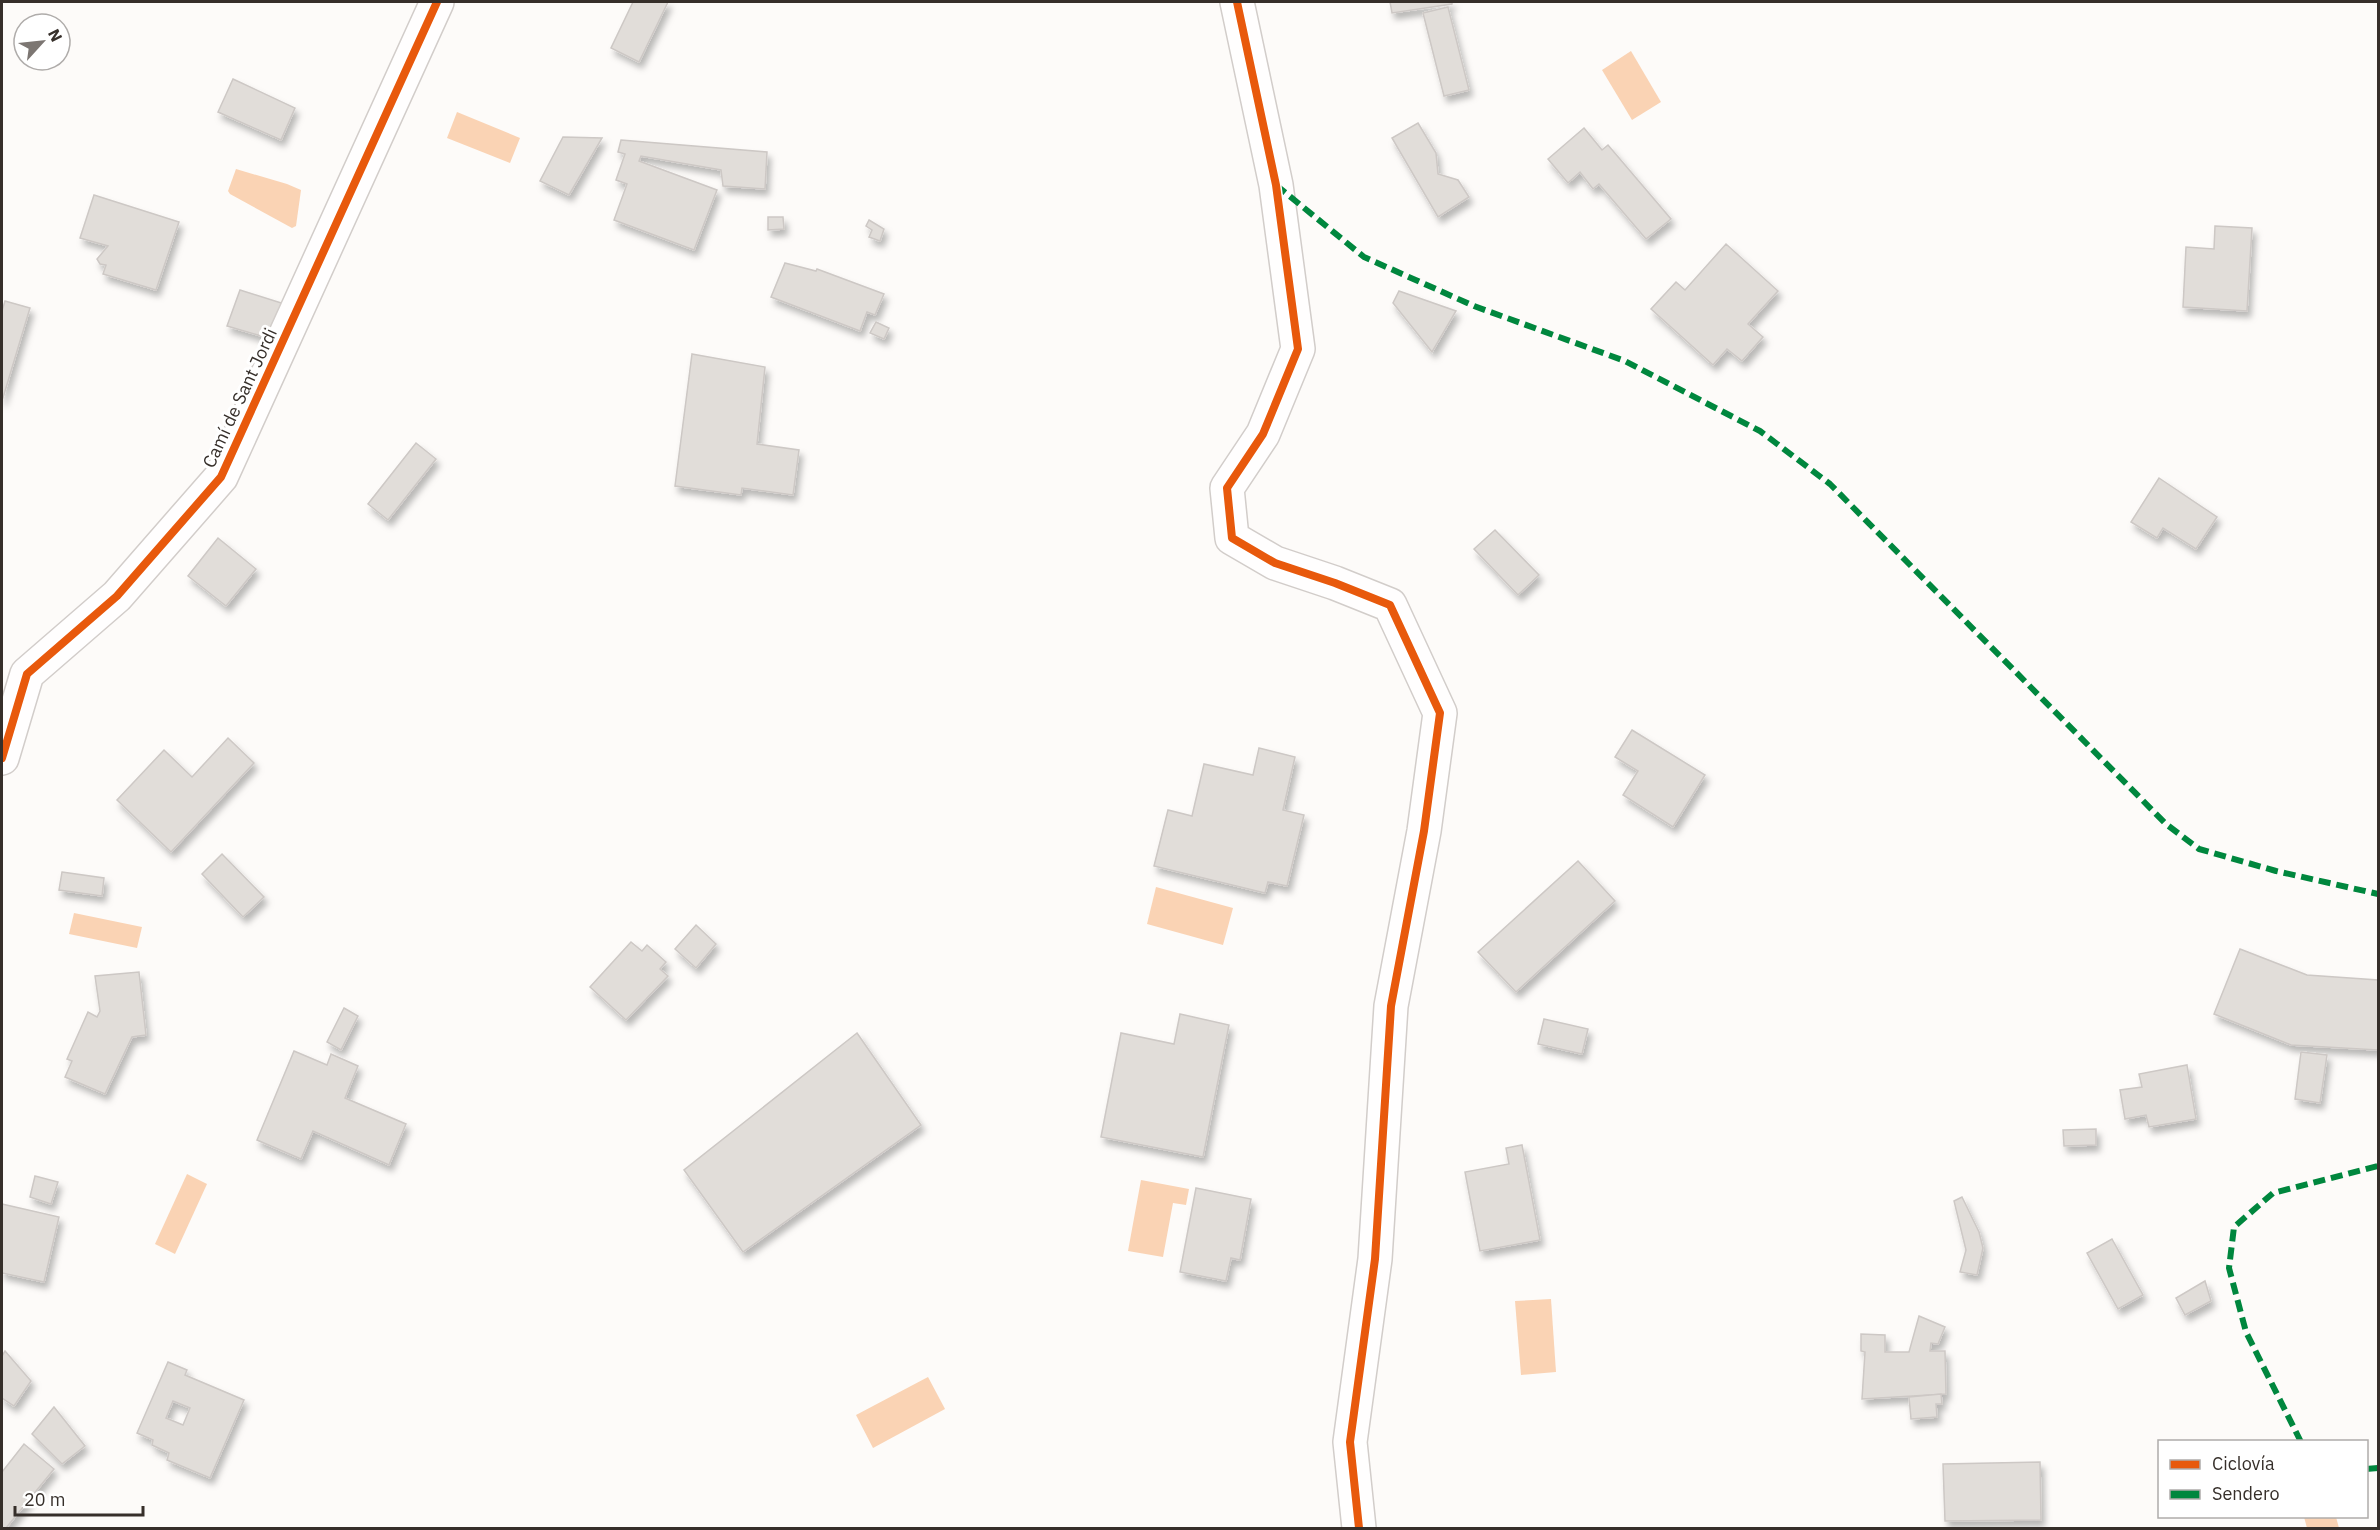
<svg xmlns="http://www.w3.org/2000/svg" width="2380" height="1530" font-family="'IBM Plex Sans',sans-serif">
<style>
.water{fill:#fad3b4}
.building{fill:#e1ddd9;stroke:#cdc8c5;stroke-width:1.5;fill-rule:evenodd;filter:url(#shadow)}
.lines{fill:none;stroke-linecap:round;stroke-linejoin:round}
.street-casing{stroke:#d2cdca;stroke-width:36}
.street{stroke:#fffefe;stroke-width:33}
.quiet{stroke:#00873e;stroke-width:6;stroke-dasharray:12 6;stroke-linecap:butt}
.cycleway-casing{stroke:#fff;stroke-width:11}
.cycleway{stroke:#e8590c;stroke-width:8}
.labels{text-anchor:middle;stroke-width:6;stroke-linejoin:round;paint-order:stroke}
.street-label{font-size:18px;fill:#362f2a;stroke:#fff}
</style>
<defs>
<filter id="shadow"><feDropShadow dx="3.5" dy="6" stdDeviation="3" flood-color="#0004"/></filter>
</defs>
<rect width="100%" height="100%" fill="#fdfbf9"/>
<g class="water">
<polygon points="1631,51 1661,102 1632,120 1602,70"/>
<polygon points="457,112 520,138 510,163 447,138"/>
<polygon points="236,169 287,184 301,190 296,226 292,228 230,194 228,191"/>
<polygon points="1156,887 1233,908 1223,945 1147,924"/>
<polygon points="74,913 142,927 137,948 69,934"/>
<polygon points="187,1174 207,1184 175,1254 155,1244"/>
<polygon points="1141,1180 1189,1189 1186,1205 1173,1203 1163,1257 1128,1251"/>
<polygon points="1551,1299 1556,1372 1521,1375 1515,1301"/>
<polygon points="928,1377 945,1409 873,1448 856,1415"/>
<polygon points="2304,1517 2336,1517 2339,1528 2307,1528"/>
</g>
<g class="building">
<polygon points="633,2 668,2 639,62 611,48"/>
<polygon points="1390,2 1452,2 1452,4 1392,13"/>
<polygon points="1448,7 1469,90 1444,96 1423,13"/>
<polygon points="233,79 295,108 281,140 218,112"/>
<polygon points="1418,123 1436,153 1438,174 1458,180 1469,197 1438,217 1392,138"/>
<polygon points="1584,128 1602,150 1608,145 1671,219 1646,239 1599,184 1593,189 1580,172 1568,183 1548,159"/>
<polygon points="563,137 602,138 569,195 540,181"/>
<polygon points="621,140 767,152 765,189 723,186 721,170 641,156 639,161 717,190 694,250 614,220 627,184 616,180 625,154 618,152"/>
<polygon points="94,195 179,222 156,290 103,274 106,265 100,264 97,259 108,246 80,238"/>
<polygon points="768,217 783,217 784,229 768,230"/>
<polygon points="869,220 884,229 880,241 869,237 872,230 866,226"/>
<polygon points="2215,226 2252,228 2247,311 2183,307 2186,247 2214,249"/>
<polygon points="1726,244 1778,291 1748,324 1763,337 1742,361 1727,349 1713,365 1651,309 1676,282 1685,290"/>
<polygon points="785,263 816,271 817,269 884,294 875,315 867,312 860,331 771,297"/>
<polygon points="240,290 294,307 282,342 227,326"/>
<polygon points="1399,291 1456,311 1432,352 1393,303"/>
<polygon points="5,301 30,308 2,401 2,311"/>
<polygon points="876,322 889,328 884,339 870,333"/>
<polygon points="692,354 765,367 757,444 799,450 793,495 742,488 741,495 675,486"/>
<polygon points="416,443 436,459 388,520 368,504"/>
<polygon points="2159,478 2217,517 2196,549 2163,528 2157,538 2131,522"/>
<polygon points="1495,530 1539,575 1518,595 1474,549"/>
<polygon points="218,538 256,569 226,606 188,576"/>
<polygon points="1632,730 1705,775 1673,827 1623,795 1638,771 1615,757"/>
<polygon points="228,738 254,763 171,852 117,800 164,750 192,777"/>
<polygon points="1259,748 1295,757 1283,810 1304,815 1287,886 1268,882 1265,893 1154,866 1168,810 1192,816 1204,764 1253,775"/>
<polygon points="222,854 264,897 243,917 202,874"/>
<polygon points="1578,861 1615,901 1516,992 1478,952"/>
<polygon points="62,872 104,878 102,896 59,890"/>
<polygon points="696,925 716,944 696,968 675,949"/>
<polygon points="631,942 642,951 647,945 666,962 660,969 668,976 626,1020 590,987"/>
<polygon points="2240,949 2307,975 2378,980 2378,1050 2291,1045 2214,1014"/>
<polygon points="139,972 146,1035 132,1037 105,1094 65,1077 72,1061 67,1059 88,1012 97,1017 100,1011 95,976"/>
<polygon points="344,1008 358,1016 341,1050 327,1042"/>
<polygon points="1180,1014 1229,1025 1203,1157 1101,1137 1121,1033 1174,1044"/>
<polygon points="1544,1019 1588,1029 1582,1054 1538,1044"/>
<polygon points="857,1033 921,1125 743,1252 684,1170"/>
<polygon points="294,1051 327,1065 331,1054 358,1066 345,1098 406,1124 389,1165 313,1131 301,1159 257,1140"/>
<polygon points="2301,1052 2327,1055 2320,1103 2295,1099"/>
<polygon points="2187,1065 2196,1119 2149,1127 2146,1115 2125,1119 2120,1090 2142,1087 2139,1074"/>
<polygon points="2096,1129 2096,1145 2064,1146 2063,1130"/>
<polygon points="1522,1145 1540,1240 1480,1251 1465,1172 1509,1164 1506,1148"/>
<polygon points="35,1176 58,1182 51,1204 30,1197"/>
<polygon points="1196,1188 1251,1199 1240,1260 1231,1258 1226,1281 1180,1272"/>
<polygon points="1962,1197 1979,1232 1983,1248 1977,1275 1960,1272 1966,1250 1954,1201"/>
<polygon points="2,1204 59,1217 44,1282 2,1273"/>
<polygon points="2112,1239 2143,1295 2118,1309 2087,1253"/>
<polygon points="2205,1281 2211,1301 2185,1315 2176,1298"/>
<polygon points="1919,1316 1945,1327 1938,1344 1931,1343 1930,1351 1945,1351 1946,1394 1862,1399 1865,1352 1861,1351 1861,1334 1885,1335 1885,1352 1909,1352"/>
<polygon points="5,1351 31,1381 14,1406 2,1398 2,1356"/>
<path d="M 168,1362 L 187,1370 L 185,1375 L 244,1400 L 210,1478 L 167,1460 L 169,1453 L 152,1445 L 153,1440 L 137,1433 ZM 173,1401 L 190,1408 L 183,1425 L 166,1418 Z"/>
<polygon points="1941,1394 1942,1404 1936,1404 1937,1417 1911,1419 1909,1397"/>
<polygon points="54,1407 85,1446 62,1464 32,1434"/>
<polygon points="24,1444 54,1469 6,1528 2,1528 2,1472"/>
<polygon points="2040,1462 2041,1520 1945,1521 1943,1464"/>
</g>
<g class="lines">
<defs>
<g id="street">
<polyline points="1237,2 1276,185 1298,349 1263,434 1227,488 1232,538 1275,563 1335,583 1390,605 1440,713 1424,831 1391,1006 1375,1259 1350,1442 1359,1528"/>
<polyline points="2,758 27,674 117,596 221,477 437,2"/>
</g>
</defs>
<use href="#street" class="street-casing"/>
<use href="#street" class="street"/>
<g class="quiet">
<polyline points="1276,185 1364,257 1474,306 1625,361 1760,431 1830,484 2166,824 2199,849 2276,871 2378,894"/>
<polyline points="2301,1442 2246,1332 2229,1268 2234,1227 2273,1193 2378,1166"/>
<polyline points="2366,1469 2378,1468"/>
</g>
<defs>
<g id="cycleway">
<polyline points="1237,2 1276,185 1298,349 1263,434 1227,488 1232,538 1275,563 1335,583 1390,605 1440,713 1424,831 1391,1006 1375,1259 1350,1442 1359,1528"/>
<polyline points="2,758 27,674 117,596 221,477 437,2"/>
</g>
</defs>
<use href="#cycleway" class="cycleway-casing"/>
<use href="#cycleway" class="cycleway"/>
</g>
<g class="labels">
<g class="street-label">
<text transform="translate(240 398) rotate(-65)" y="6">Camí de Sant Jordi</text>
</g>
</g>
<rect width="2380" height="1530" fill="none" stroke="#362f2a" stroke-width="6"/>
<rect x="2158" y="1440" width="210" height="78" fill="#ffffff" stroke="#afacaa" stroke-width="1.5"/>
<rect x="2170" y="1460" width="30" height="9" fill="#e8590c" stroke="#afacaa" stroke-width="1.5"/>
<text x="2212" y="1470" font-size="18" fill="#362f2a">Ciclovía</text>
<rect x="2170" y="1490" width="30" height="9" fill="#00873e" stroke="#afacaa" stroke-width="1.5"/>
<text x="2212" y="1500" font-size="18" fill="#362f2a">Sendero</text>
<g transform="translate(42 42) rotate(63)"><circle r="28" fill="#ffffff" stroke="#afacaa" stroke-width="1.5"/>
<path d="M0-4.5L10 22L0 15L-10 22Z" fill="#7c7672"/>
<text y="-9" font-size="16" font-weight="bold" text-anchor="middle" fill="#362f2a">N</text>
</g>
<path d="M15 1506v9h128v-9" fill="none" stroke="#362f2a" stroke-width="3"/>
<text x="24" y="1506" font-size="18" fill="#362f2a" stroke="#ffffff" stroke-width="4.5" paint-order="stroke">20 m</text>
</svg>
